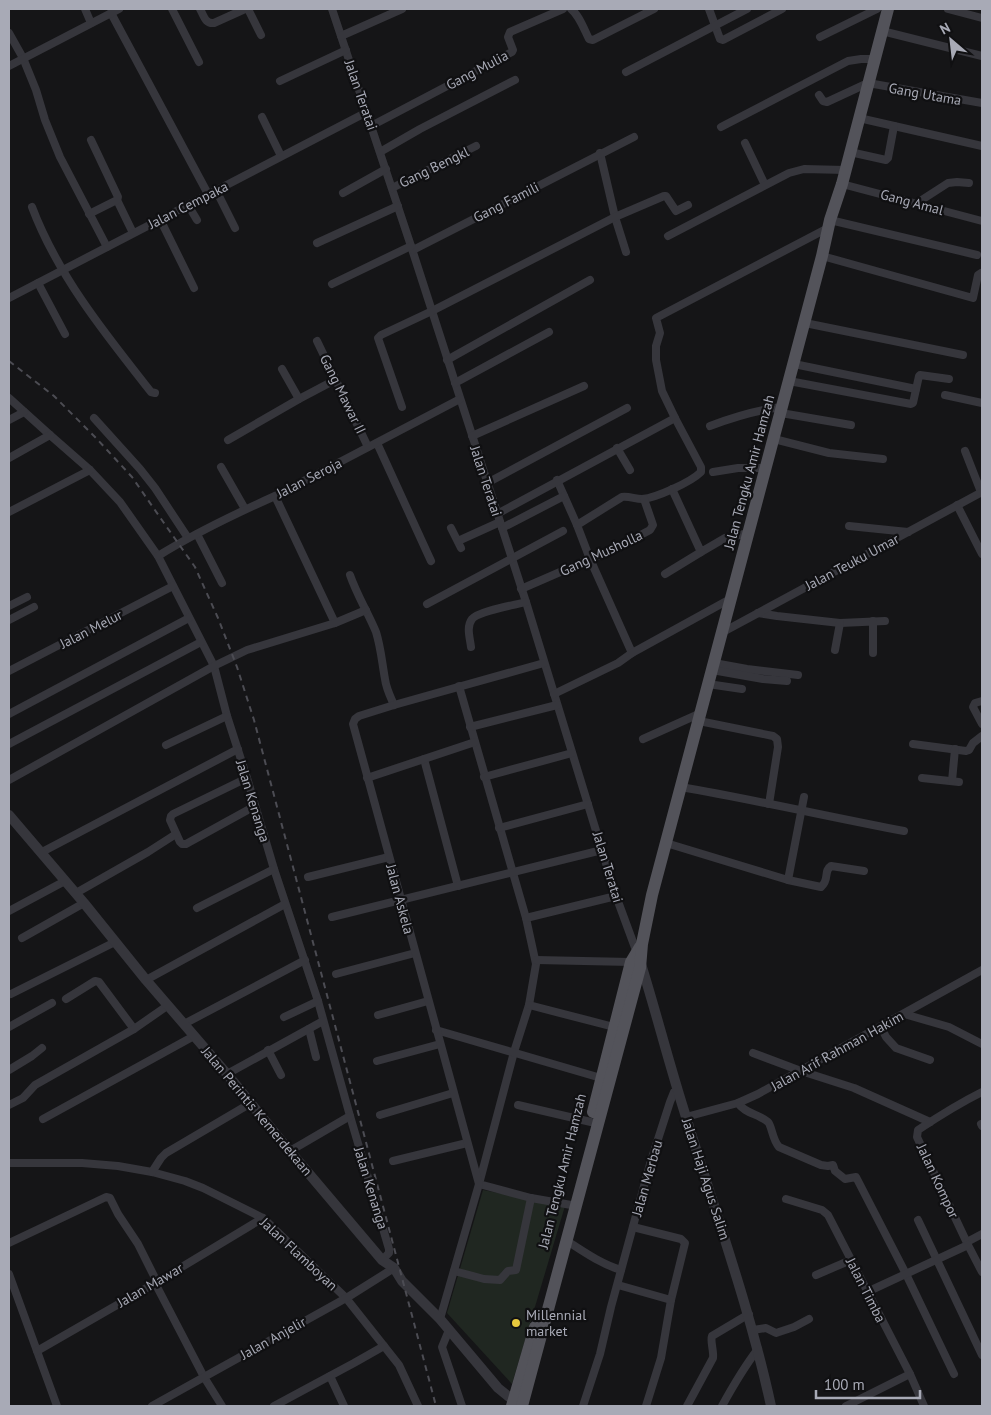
<svg xmlns="http://www.w3.org/2000/svg" width="991" height="1415" font-family="'PT Sans',sans-serif">
<style>
.green{fill:#202721}
.lines{fill:none;stroke-linecap:round;stroke-linejoin:round}
.minor{stroke:#36363c;stroke-width:8}
.tertiary{stroke:#36363c;stroke-width:10}
.primary{stroke:#53535a;stroke-width:12}
.rail{stroke:#4c4c53;stroke-width:2;stroke-dasharray:6 5;stroke-linecap:butt}
.poi-dot{fill:#e7c83d;stroke:#101012;stroke-width:2}
.labels{text-anchor:middle;stroke-width:4.5;stroke-linejoin:round;paint-order:stroke}
.street-label{font-size:14px;fill:#a8aab6;stroke:#101012}
.poi-label{font-size:14px;fill:#a8aab6;stroke:#101012;text-anchor:start}
</style>
<rect width="100%" height="100%" fill="#151517"/>
<polygon class="green" points="483,1190 565,1206 512,1384 447,1313"/>
<g class="lines">
<g class="minor">
<polyline points="85,9 91,23"/>
<polyline points="172,9 199,62"/>
<path d="M 200,9 C 204,16 205,24 214,23 L 245,9"/>
<polyline points="248,9 261,35"/>
<polyline points="332,9 411,246 526,602 616,896 637,953"/>
<path d="M 571,9 C 579,15 584,29 589,39 L 593,40 L 654,9"/>
<polyline points="709,9 720,39 723,40 782,9"/>
<polyline points="948,9 982,18"/>
<polyline points="111,13 208,194"/>
<polyline points="882,31 982,56"/>
<polyline points="9,33 23,58 36,90 45,120 60,157 107,247"/>
<polyline points="341,36 402,9"/>
<polyline points="820,37 877,9"/>
<polyline points="9,66 119,9"/>
<polyline points="626,72 747,9"/>
<polyline points="280,81 346,50"/>
<polyline points="819,95 823,101 827,102 868,83 982,103"/>
<polyline points="262,117 281,156"/>
<polyline points="859,118 982,146"/>
<polyline points="371,126 512,52 513,50 508,37 510,32 563,9"/>
<polyline points="721,127 848,61 861,59 875,59"/>
<polyline points="745,143 765,185"/>
<polyline points="380,152 420,129 515,80"/>
<polyline points="850,152 886,160 888,158 894,126"/>
<polyline points="600,153 615,217 626,252"/>
<polyline points="842,184 982,221"/>
<polyline points="392,188 476,146"/>
<polyline points="216,190 235,228"/>
<polyline points="343,193 386,169"/>
<polyline points="117,200 133,233"/>
<polyline points="917,203 948,183 957,182 969,183"/>
<polyline points="188,205 197,220"/>
<path d="M 32,207 C 58,276 106,335 151,392 L 155,393"/>
<polyline points="89,214 117,200 118,197 91,140"/>
<polyline points="160,219 194,288"/>
<polyline points="830,220 977,255"/>
<polyline points="668,236 789,173 804,169 845,170"/>
<polyline points="317,243 398,206"/>
<polyline points="413,250 634,137"/>
<polyline points="822,256 973,298 978,275 981,273 982,274"/>
<polyline points="38,283 65,334"/>
<polyline points="332,284 411,246"/>
<polyline points="9,298 367,112"/>
<polyline points="805,323 963,355"/>
<polyline points="317,341 368,447"/>
<polyline points="447,360 590,280"/>
<polyline points="794,364 916,389"/>
<polyline points="789,381 911,404 913,403 919,376 920,375 949,379"/>
<polyline points="455,383 549,332"/>
<polyline points="945,395 982,403"/>
<polyline points="9,398 50,435 90,470 120,502 158,556 214,666 227,716 247,778 274,869 318,1001 350,1116 389,1249 389,1253 382,1260"/>
<polyline points="299,399 335,380"/>
<polyline points="402,407 378,338 381,335 432,311 615,217 664,196 666,196 676,211 688,205"/>
<polyline points="781,413 851,425"/>
<polyline points="94,418 140,469 155,488 188,538"/>
<polyline points="9,420 24,412"/>
<path d="M 710,426 C 734,417 757,410 782,407"/>
<polyline points="472,436 584,386"/>
<polyline points="774,439 829,453 883,459"/>
<polyline points="228,440 299,399 282,369"/>
<polyline points="377,443 431,561"/>
<polyline points="617,448 630,470"/>
<polyline points="965,451 981,492"/>
<polyline points="9,458 50,435"/>
<polyline points="221,467 245,509"/>
<polyline points="713,472 738,468 766,468"/>
<polyline points="557,480 577,525 590,559 632,653"/>
<polyline points="487,483 627,408"/>
<polyline points="672,489 701,552 725,538 749,533"/>
<polyline points="275,496 335,623"/>
<polyline points="957,505 982,554"/>
<polyline points="9,512 90,470"/>
<polyline points="497,514 675,418"/>
<path d="M 577,525 L 622,497 C 629,496 635,499 642,499 C 656,498 691,482 701,472 L 701,467 L 675,418 L 662,391 L 656,360 L 656,346 L 660,333 L 656,318 L 828,228"/>
<polyline points="849,526 908,532"/>
<polyline points="451,528 461,548"/>
<polyline points="502,528 564,496"/>
<polyline points="197,534 222,583"/>
<polyline points="458,541 500,522"/>
<path d="M 158,556 C 195,533 235,514 275,496 L 460,399"/>
<polyline points="665,574 701,552"/>
<path d="M 350,575 C 357,595 368,613 376,632 C 381,648 382,663 385,679 C 386,688 390,696 394,705"/>
<polyline points="521,589 620,546 650,530 653,525 644,499"/>
<polyline points="427,604 563,531"/>
<polyline points="9,606 27,597"/>
<polyline points="758,613 777,616 840,623 885,621"/>
<polyline points="9,620 34,607"/>
<polyline points="873,621 873,653"/>
<polyline points="723,632 982,492"/>
<path d="M 471,647 C 470,638 466,627 472,619 C 478,611 515,605 526,602"/>
<polyline points="835,650 840,623"/>
<polyline points="714,663 747,669 798,675"/>
<polyline points="712,670 763,679 787,681"/>
<polyline points="9,671 173,586"/>
<polyline points="708,684 742,689"/>
<polyline points="459,686 526,918 536,964 529,1005 514,1052 479,1184 531,1198 577,1206"/>
<polyline points="554,694 618,663 632,653 732,598"/>
<polyline points="982,701 975,703 973,707 982,724"/>
<polyline points="9,714 189,618"/>
<polyline points="699,721 773,736 777,739 778,747 769,804"/>
<polyline points="470,727 557,705"/>
<polyline points="643,739 701,713"/>
<polyline points="9,744 201,642"/>
<polyline points="913,744 966,751 969,750 973,743 982,736"/>
<polyline points="166,745 227,716"/>
<polyline points="424,759 458,886"/>
<polyline points="484,777 572,753"/>
<polyline points="247,778 173,814 171,816 170,820 180,842 182,844 186,844 255,806"/>
<polyline points="367,778 475,742"/>
<polyline points="922,778 959,782"/>
<polyline points="9,780 214,666 247,650 335,623 366,610"/>
<polyline points="952,781 955,749"/>
<path d="M 681,787 C 756,800 830,817 904,831"/>
<polyline points="499,828 588,804"/>
<path d="M 666,843 L 788,880 L 821,887 C 830,880 823,871 831,866 L 864,871"/>
<polyline points="42,852 238,749"/>
<polyline points="308,877 389,857"/>
<polyline points="788,880 804,797"/>
<polyline points="76,893 148,852 176,834"/>
<polyline points="197,908 274,869"/>
<polyline points="9,911 65,881"/>
<polyline points="332,917 602,850"/>
<polyline points="526,918 616,896"/>
<polyline points="22,938 84,903"/>
<polyline points="536,960 631,962"/>
<polyline points="336,974 415,953"/>
<polyline points="146,980 285,904"/>
<polyline points="11,994 115,942"/>
<polyline points="66,999 95,981 99,982 134,1029"/>
<polyline points="529,1005 614,1027"/>
<polyline points="904,1014 949,1027 982,1044"/>
<polyline points="378,1015 428,1001"/>
<polyline points="284,1017 318,1001"/>
<polyline points="184,1024 305,960"/>
<polyline points="9,1027 52,1003"/>
<polyline points="881,1027 886,1037 896,1048 930,1060"/>
<polyline points="309,1029 316,1057"/>
<polyline points="436,1030 601,1078"/>
<polyline points="268,1050 281,1075"/>
<polyline points="753,1053 801,1071 854,1088 930,1122"/>
<polyline points="377,1061 440,1044"/>
<polyline points="9,1070 32,1056 42,1048"/>
<polyline points="227,1074 323,1021"/>
<path d="M 982,1092 C 960,1103 939,1116 918,1130 L 917,1137 L 968,1245 L 982,1272"/>
<path d="M 738,1103 C 744,1113 759,1114 768,1122 C 772,1126 772,1139 779,1147 L 821,1165 L 828,1166 L 833,1165 L 835,1171 L 845,1179 L 856,1177 L 906,1274 L 954,1374"/>
<polyline points="9,1105 23,1098 35,1085 134,1029 167,1006"/>
<polyline points="518,1105 591,1122"/>
<polyline points="380,1115 453,1093"/>
<polyline points="686,1117 738,1103 758,1094 982,970"/>
<polyline points="43,1119 194,1036"/>
<polyline points="981,1124 982,1126"/>
<polyline points="290,1151 350,1116"/>
<polyline points="393,1161 467,1143"/>
<polyline points="9,1163 82,1163 118,1166 152,1172 185,1181 203,1188 263,1218 346,1298 399,1365 418,1406"/>
<polyline points="152,1172 161,1158 166,1153 251,1103"/>
<polyline points="786,1199 822,1210 828,1215 910,1374 924,1406"/>
<polyline points="918,1220 982,1355"/>
<polyline points="633,1227 681,1239 685,1243 671,1300 661,1358 646,1406"/>
<path d="M 567,1241 C 584,1252 601,1264 621,1270"/>
<polyline points="967,1242 982,1234"/>
<polyline points="9,1243 106,1197 110,1198 118,1214 138,1244 157,1282"/>
<polyline points="454,1271 484,1279 500,1280 508,1271 516,1270 531,1198"/>
<polyline points="9,1274 57,1406"/>
<polyline points="816,1275 851,1260"/>
<polyline points="155,1283 204,1377 222,1406"/>
<polyline points="618,1285 671,1300"/>
<polyline points="867,1292 968,1245"/>
<polyline points="440,1319 479,1184 353,724 355,719 359,716 394,705 544,663"/>
<polyline points="449,1330 442,1347 462,1406"/>
<polyline points="753,1330 766,1328 776,1333 794,1327 809,1319"/>
<polyline points="37,1351 157,1282 263,1218"/>
<polyline points="330,1376 344,1406"/>
<polyline points="152,1406 348,1297 394,1268"/>
<polyline points="274,1406 354,1363 384,1346"/>
<polyline points="583,1406 600,1354 611,1307 650,1164 670,1102 674,1092 678,1090"/>
<path d="M 687,1406 L 713,1358 C 714,1351 710,1341 712,1336 L 749,1314"/>
<path d="M 722,1406 C 733,1386 744,1367 758,1349"/>
<polyline points="846,1406 910,1374"/>
</g>
<g class="tertiary">
<polyline points="9,815 84,903 146,980 227,1074 283,1143 382,1260 394,1268 402,1281 440,1319 498,1388 509,1397 519,1401"/>
<path d="M 641,964 C 657,1015 670,1068 687,1120 C 716,1215 750,1309 771,1406"/>
</g>
<g class="primary">
<polyline points="593,1112 631,962 640,947"/>
<polyline points="512,1406 535,1327"/>
<polyline points="522,1406 640,968 642,944 652,895 822,256 830,220 842,184 888,9"/>
</g>
<polyline class="rail" points="9,361 54,396 96,438 132,477 166,526 195,567 218,618 237,667 254,720 436,1406"/>
</g>
<circle class="poi-dot" cx="516" cy="1323" r="5"/>
<g class="labels">
<g class="street-label">
<text transform="translate(477 70) rotate(-28)" y="5">Gang Mulia</text>
<text transform="translate(925 94) rotate(10)" y="5">Gang Utama</text>
<text transform="translate(361 95) rotate(71)" y="5">Jalan Teratai</text>
<text transform="translate(434 167) rotate(-26)" y="5">Gang Bengkl</text>
<text transform="translate(506 202) rotate(-27)" y="5">Gang Famili</text>
<text transform="translate(912 202) rotate(15)" y="5">Gang Amal</text>
<text transform="translate(188 205) rotate(-27)" y="5">Jalan Cempaka</text>
<text transform="translate(343 394) rotate(64)" y="5">Gang Mawar II</text>
<text transform="translate(749 472) rotate(-75)" y="5">Jalan Tengku Amir Hamzah</text>
<text transform="translate(309 478) rotate(-27)" y="5">Jalan Seroja</text>
<text transform="translate(486 481) rotate(72)" y="5">Jalan Teratai</text>
<text transform="translate(601 553) rotate(-25)" y="5">Gang Musholla</text>
<text transform="translate(852 562) rotate(-28)" y="5">Jalan Teuku Umar</text>
<text transform="translate(91 629) rotate(-27)" y="5">Jalan Melur</text>
<text transform="translate(253 801) rotate(73)" y="5">Jalan Kenanga</text>
<text transform="translate(608 867) rotate(73)" y="5">Jalan Teratai</text>
<text transform="translate(400 899) rotate(75)" y="5">Jalan Askela</text>
<text transform="translate(837 1051) rotate(-29)" y="5">Jalan Arif Rahman Hakim</text>
<text transform="translate(257 1111) rotate(50)" y="5">Jalan Perintis Kemerdekaan</text>
<text transform="translate(562 1171) rotate(-76)" y="5">Jalan Tengku Amir Hamzah</text>
<text transform="translate(647 1178) rotate(-74)" y="5">Jalan Merbau</text>
<text transform="translate(706 1179) rotate(72)" y="5">Jalan Haji Agus Salim</text>
<text transform="translate(938 1181) rotate(65)" y="5">Jalan Kompor</text>
<text transform="translate(371 1188) rotate(73)" y="5">Jalan Kenanga</text>
<text transform="translate(299 1254) rotate(43)" y="5">Jalan Flamboyan</text>
<text transform="translate(150 1285) rotate(-30)" y="5">Jalan Mawar</text>
<text transform="translate(866 1290) rotate(63)" y="5">Jalan Timba</text>
<text transform="translate(273 1338) rotate(-29)" y="5">Jalan Anjelir</text>
</g>
<g class="poi-label">
<text x="526" y="1320">Millennial<tspan x="526" dy="16">market</tspan></text>
</g>
</g>
<rect width="991" height="1415" fill="none" stroke="#a8aab6" stroke-width="20"/>
<g transform="translate(951 40) rotate(332)" stroke="#101012" stroke-width="4" paint-order="stroke">
<path d="M0-4L9 19L0 12L-9 19Z" fill="#a8aab6"/>
<text y="-8" font-size="14" font-weight="bold" text-anchor="middle" fill="#a8aab6">N</text>
</g>
<path d="M816 1390v8h104v-8" fill="none" stroke="#a8aab6" stroke-width="2.5"/>
<text x="824" y="1390" font-size="15" fill="#a8aab6" stroke="#101012" stroke-width="4" paint-order="stroke">100 m</text>
</svg>
